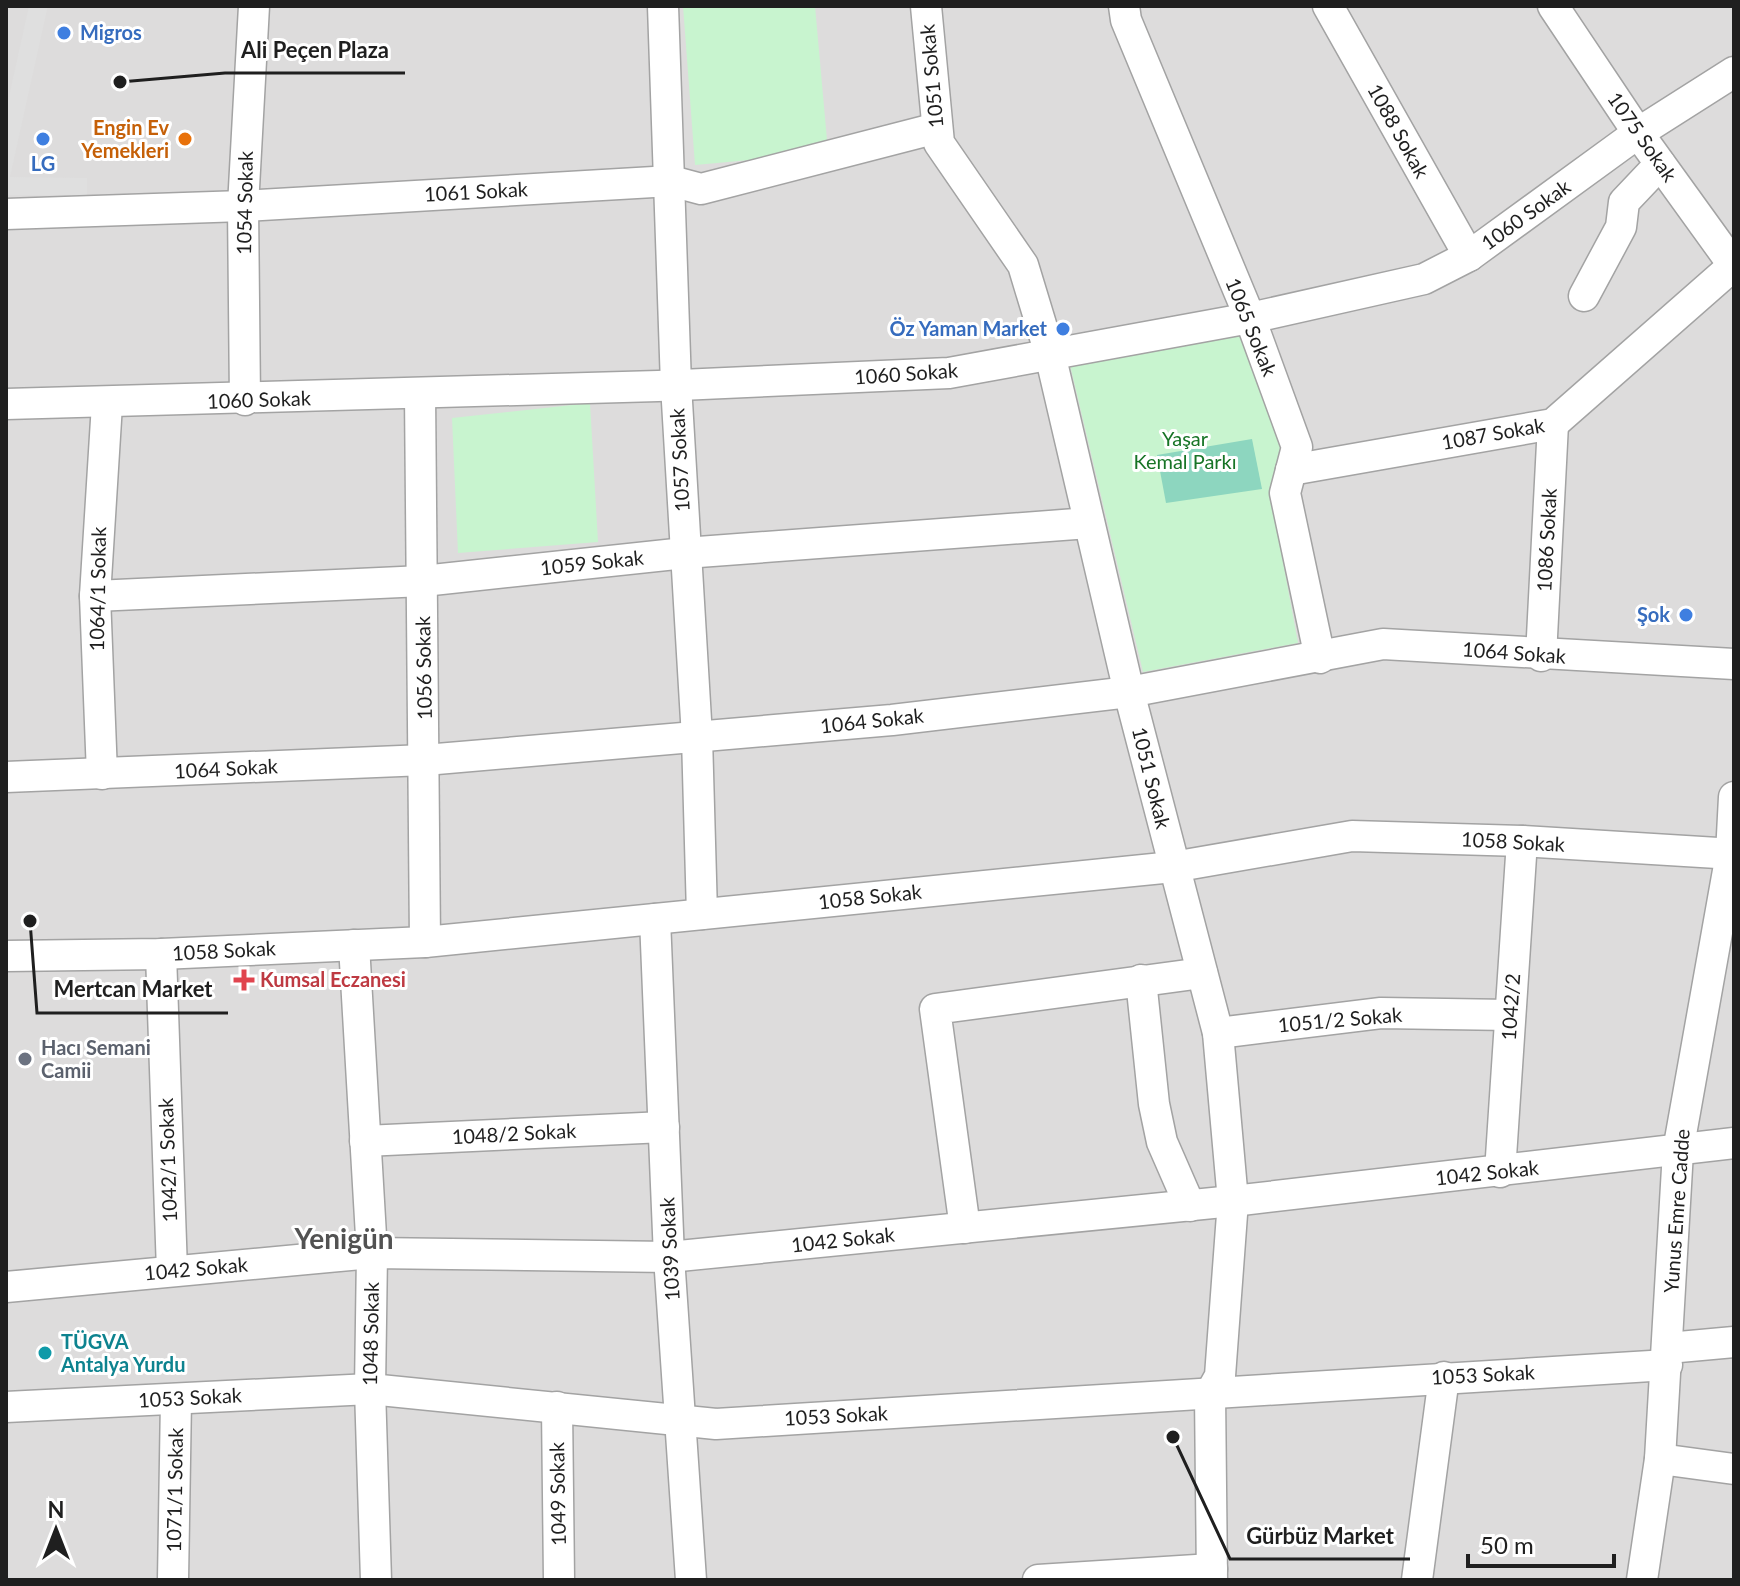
<svg xmlns="http://www.w3.org/2000/svg" width="1740" height="1586" font-family="Lato,sans-serif">
<style>
.residential{fill:#dddcdc}
.park{fill:#c8f4cf}
.pitch{fill:#8dd6bf}
.parking{fill:#dfdfdf}
.lines{fill:none;stroke-linecap:round;stroke-linejoin:round}
.minor-casing{stroke:#a3a3a3;stroke-width:33}
.minor{stroke:#fff;stroke-width:30}
.shop-dot{fill:#3f7fe0;stroke:#fff;stroke-width:3}
.food-dot{fill:#e8710a;stroke:#fff;stroke-width:3}
.health-dot{fill:#e0444e;stroke:#fff;stroke-width:3}
.worship-dot{fill:#6b7280;stroke:#fff;stroke-width:3}
.culture-dot{fill:#0f9aa8;stroke:#fff;stroke-width:3}
.labels{text-anchor:middle;stroke-width:6;stroke-linejoin:round;paint-order:stroke}
.shop-label{font-size:20px;font-weight:bold;fill:#366cbe;stroke:#fff;text-anchor:end}
.street-label{font-size:20px;fill:#1f1f1f;stroke:#fff}
.food-label{font-size:20px;font-weight:bold;fill:#c56008;stroke:#fff;text-anchor:end}
.park-label{font-size:20px;fill:#177426;stroke:#fff}
.health-label{font-size:20px;font-weight:bold;fill:#be3a42;stroke:#fff;text-anchor:start}
.worship-label{font-size:20px;font-weight:bold;fill:#5b616d;stroke:#fff;text-anchor:start}
.culture-label{font-size:20px;font-weight:bold;fill:#0d838f;stroke:#fff;text-anchor:start}
.district-label{font-size:28px;font-weight:bold;fill:#525252;stroke:#fff}
.leader{fill:none;stroke:#1f1f1f;stroke-width:3}
.callout-dot{fill:#1f1f1f;stroke:#fff;stroke-width:3}
.callout-label{font-size:22px;text-anchor:middle;font-weight:bold;fill:#1f1f1f;stroke:#fff;stroke-width:6;stroke-linejoin:round;paint-order:stroke}
</style>
<rect width="100%" height="100%" fill="#efede7"/>
<rect class="residential" x="6" y="6" width="1728" height="1574"/>
<g class="park">
<polygon points="683,6 815,6 827,140 750,160 695,165"/>
<polygon points="1241,333 1283,449 1270,492 1298,643 1143,672 1070,365"/>
<polygon points="590,403 598,542 458,553 452,418"/>
</g>
<polygon class="pitch" points="1252,439 1262,489 1166,503 1157,455"/>
<polygon class="parking" points="29,6 48,6 10,177 87,178 87,195 6,195 6,110"/>
<g class="lines">
<defs>
<g id="minor">
<polyline points="663,6 676,385 697,737 702,914"/>
<polyline points="926,6 939,143 1023,265 1050,354 1129,692 1218,1033 1233,1201 1220,1376 1210,1394 1212,1580"/>
<polyline points="1124,6 1126,20 1250,318 1297,447 1285,493 1320,658"/>
<polyline points="1328,6 1469,256"/>
<polyline points="1553,6 1638,133 1734,266"/>
<polyline points="6,214 243,206 671,181 701,189 937,128"/>
<polyline points="1584,296 1621,227 1624,202 1660,164"/>
<polyline points="420,394 425,942"/>
<polyline points="245,400 243,206 254,6"/>
<polyline points="6,404 658,386 949,373 1250,318 1424,279 1469,256 1638,133 1734,72"/>
<polyline points="1291,470 1553,424 1734,265"/>
<polyline points="95,596 423,581 685,553 1089,523"/>
<polyline points="1541,656 1553,424"/>
<polyline points="102,774 95,596 107,404"/>
<polyline points="6,777 425,760 892,720 1129,692 1383,644 1734,664"/>
<polyline points="655,919 669,1257 691,1580"/>
<polyline points="354,945 372,1253 370,1389 376,1580"/>
<polyline points="161,954 172,1271"/>
<polyline points="6,956 161,954 425,942 1173,867 1352,836 1522,841 1734,854"/>
<polyline points="1141,980 1154,1104 1162,1142 1190,1206"/>
<polyline points="1218,1033 1381,1013 1510,1015"/>
<polyline points="365,1141 664,1127"/>
<polyline points="1500,1172 1522,841"/>
<polyline points="965,1228 935,1009 1202,973"/>
<polyline points="6,1287 372,1253 669,1257 1233,1201 1734,1143"/>
<polyline points="1668,1348 1734,1342"/>
<polyline points="6,1407 370,1389 716,1424 1667,1365"/>
<polyline points="557,1407 559,1580"/>
<polyline points="1660,1459 1734,1469"/>
<polyline points="173,1580 176,1399"/>
<polyline points="1038,1580 1212,1569"/>
<polyline points="1417,1580 1444,1377"/>
<polyline points="1642,1580 1660,1459 1678,1151 1731,854 1734,797"/>
</g>
</defs>
<use href="#minor" class="minor-casing"/>
<use href="#minor" class="minor"/>
</g>
<g class="shop-dot">
<circle cx="64" cy="33" r="8"/>
<circle cx="43" cy="139" r="8"/>
<circle cx="1063" cy="329" r="8"/>
<circle cx="1686" cy="615" r="8"/>
</g>
<circle class="food-dot" cx="185" cy="139" r="8"/>
<path class="health-dot" d="M240 968h8v8h8v8h-8v8h-8v-8h-8v-8h8z"/>
<circle class="worship-dot" cx="25" cy="1059" r="8"/>
<circle class="culture-dot" cx="45" cy="1353" r="8"/>
<g class="labels">
<g class="shop-label">
<text x="80" y="40" text-anchor="start">Migros</text>
<text x="43" y="171" text-anchor="middle">LG</text>
<text x="1047" y="336">Öz Yaman Market</text>
<text x="1670" y="622">Şok</text>
</g>
<g class="street-label">
<text transform="translate(932 76) rotate(-95)" y="7">1051 Sokak</text>
<text transform="translate(1398 131) rotate(61)" y="7">1088 Sokak</text>
<text transform="translate(1642 137) rotate(55)" y="7">1075 Sokak</text>
<text transform="translate(476 192) rotate(-3)" y="7">1061 Sokak</text>
<text transform="translate(245 203) rotate(-89)" y="7">1054 Sokak</text>
<text transform="translate(1526 215) rotate(-36)" y="7">1060 Sokak</text>
<text transform="translate(1251 327) rotate(68)" y="7">1065 Sokak</text>
<text transform="translate(906 374) rotate(-4)" y="7">1060 Sokak</text>
<text transform="translate(259 400) rotate(-2)" y="7">1060 Sokak</text>
<text transform="translate(1493 434) rotate(-10)" y="7">1087 Sokak</text>
<text transform="translate(680 460) rotate(-93)" y="7">1057 Sokak</text>
<text transform="translate(1547 540) rotate(-87)" y="7">1086 Sokak</text>
<text transform="translate(592 563) rotate(-6)" y="7">1059 Sokak</text>
<text transform="translate(98 589) rotate(-89)" y="7">1064/1 Sokak</text>
<text transform="translate(1514 653) rotate(4)" y="7">1064 Sokak</text>
<text transform="translate(424 668) rotate(-91)" y="7">1056 Sokak</text>
<text transform="translate(872 721) rotate(-6)" y="7">1064 Sokak</text>
<text transform="translate(226 769) rotate(-3)" y="7">1064 Sokak</text>
<text transform="translate(1151 778) rotate(76)" y="7">1051 Sokak</text>
<text transform="translate(1513 842) rotate(3)" y="7">1058 Sokak</text>
<text transform="translate(870 897) rotate(-6)" y="7">1058 Sokak</text>
<text transform="translate(224 951) rotate(-3)" y="7">1058 Sokak</text>
<text transform="translate(1511 1007) rotate(-86)" y="7">1042/2</text>
<text transform="translate(1340 1020) rotate(-5)" y="7">1051/2 Sokak</text>
<text transform="translate(514 1134) rotate(-3)" y="7">1048/2 Sokak</text>
<text transform="translate(168 1160) rotate(-92)" y="7">1042/1 Sokak</text>
<text transform="translate(1487 1173) rotate(-6)" y="7">1042 Sokak</text>
<text transform="translate(1677 1211) rotate(-86)" y="7">Yunus Emre Cadde</text>
<text transform="translate(843 1240) rotate(-6)" y="7">1042 Sokak</text>
<text transform="translate(670 1249) rotate(-93)" y="7">1039 Sokak</text>
<text transform="translate(196 1269) rotate(-5)" y="7">1042 Sokak</text>
<text transform="translate(371 1334) rotate(-89)" y="7">1048 Sokak</text>
<text transform="translate(1483 1375) rotate(-3)" y="7">1053 Sokak</text>
<text transform="translate(190 1398) rotate(-3)" y="7">1053 Sokak</text>
<text transform="translate(836 1416) rotate(-3)" y="7">1053 Sokak</text>
<text transform="translate(175 1490) rotate(-89)" y="7">1071/1 Sokak</text>
<text transform="translate(558 1494) rotate(-91)" y="7">1049 Sokak</text>
</g>
<g class="food-label">
<text x="169" y="135">Engin Ev<tspan x="169" dy="23">Yemekleri</tspan></text>
</g>
<g class="park-label">
<text x="1185" y="446">Yaşar<tspan x="1185" dy="23">Kemal Parkı</tspan></text>
</g>
<g class="health-label">
<text x="260" y="987">Kumsal Eczanesi</text>
</g>
<g class="worship-label">
<text x="41" y="1055">Hacı Semani<tspan x="41" dy="23">Camii</tspan></text>
</g>
<g class="culture-label">
<text x="61" y="1349">TÜGVA<tspan x="61" dy="23">Antalya Yurdu</tspan></text>
</g>
<g class="district-label">
<text x="344" y="1249">Yenigün</text>
</g>
</g>
<path class="leader" d="M120 82L225 73H405M30 921L37 1013H228M1173 1437L1230 1559H1410"/>
<g class="callout-dot">
<circle cx="120" cy="82" r="8"/>
<circle cx="30" cy="921" r="8"/>
<circle cx="1173" cy="1437" r="8"/>
</g>
<g class="callout-label">
<text x="315" y="58">Ali Peçen Plaza</text>
<text x="133" y="997">Mertcan Market</text>
<text x="1320" y="1544">Gürbüz Market</text>
</g>
<rect width="1740" height="1586" fill="none" stroke="#1f1f1f" stroke-width="16"/>
<g transform="translate(56 1530)" stroke="#ffffff" stroke-width="6" paint-order="stroke">
<path d="M0-6L14 30L0 20L-14 30Z" fill="#1f1f1f"/>
<text y="-12" font-size="22" font-weight="bold" text-anchor="middle" fill="#1f1f1f">N</text>
</g>
<path d="M1468 1554v12h146v-12" fill="none" stroke="#1f1f1f" stroke-width="4"/>
<text x="1480" y="1554" font-size="24" fill="#1f1f1f" stroke="#ffffff" stroke-width="6" paint-order="stroke">50 m</text>
</svg>
